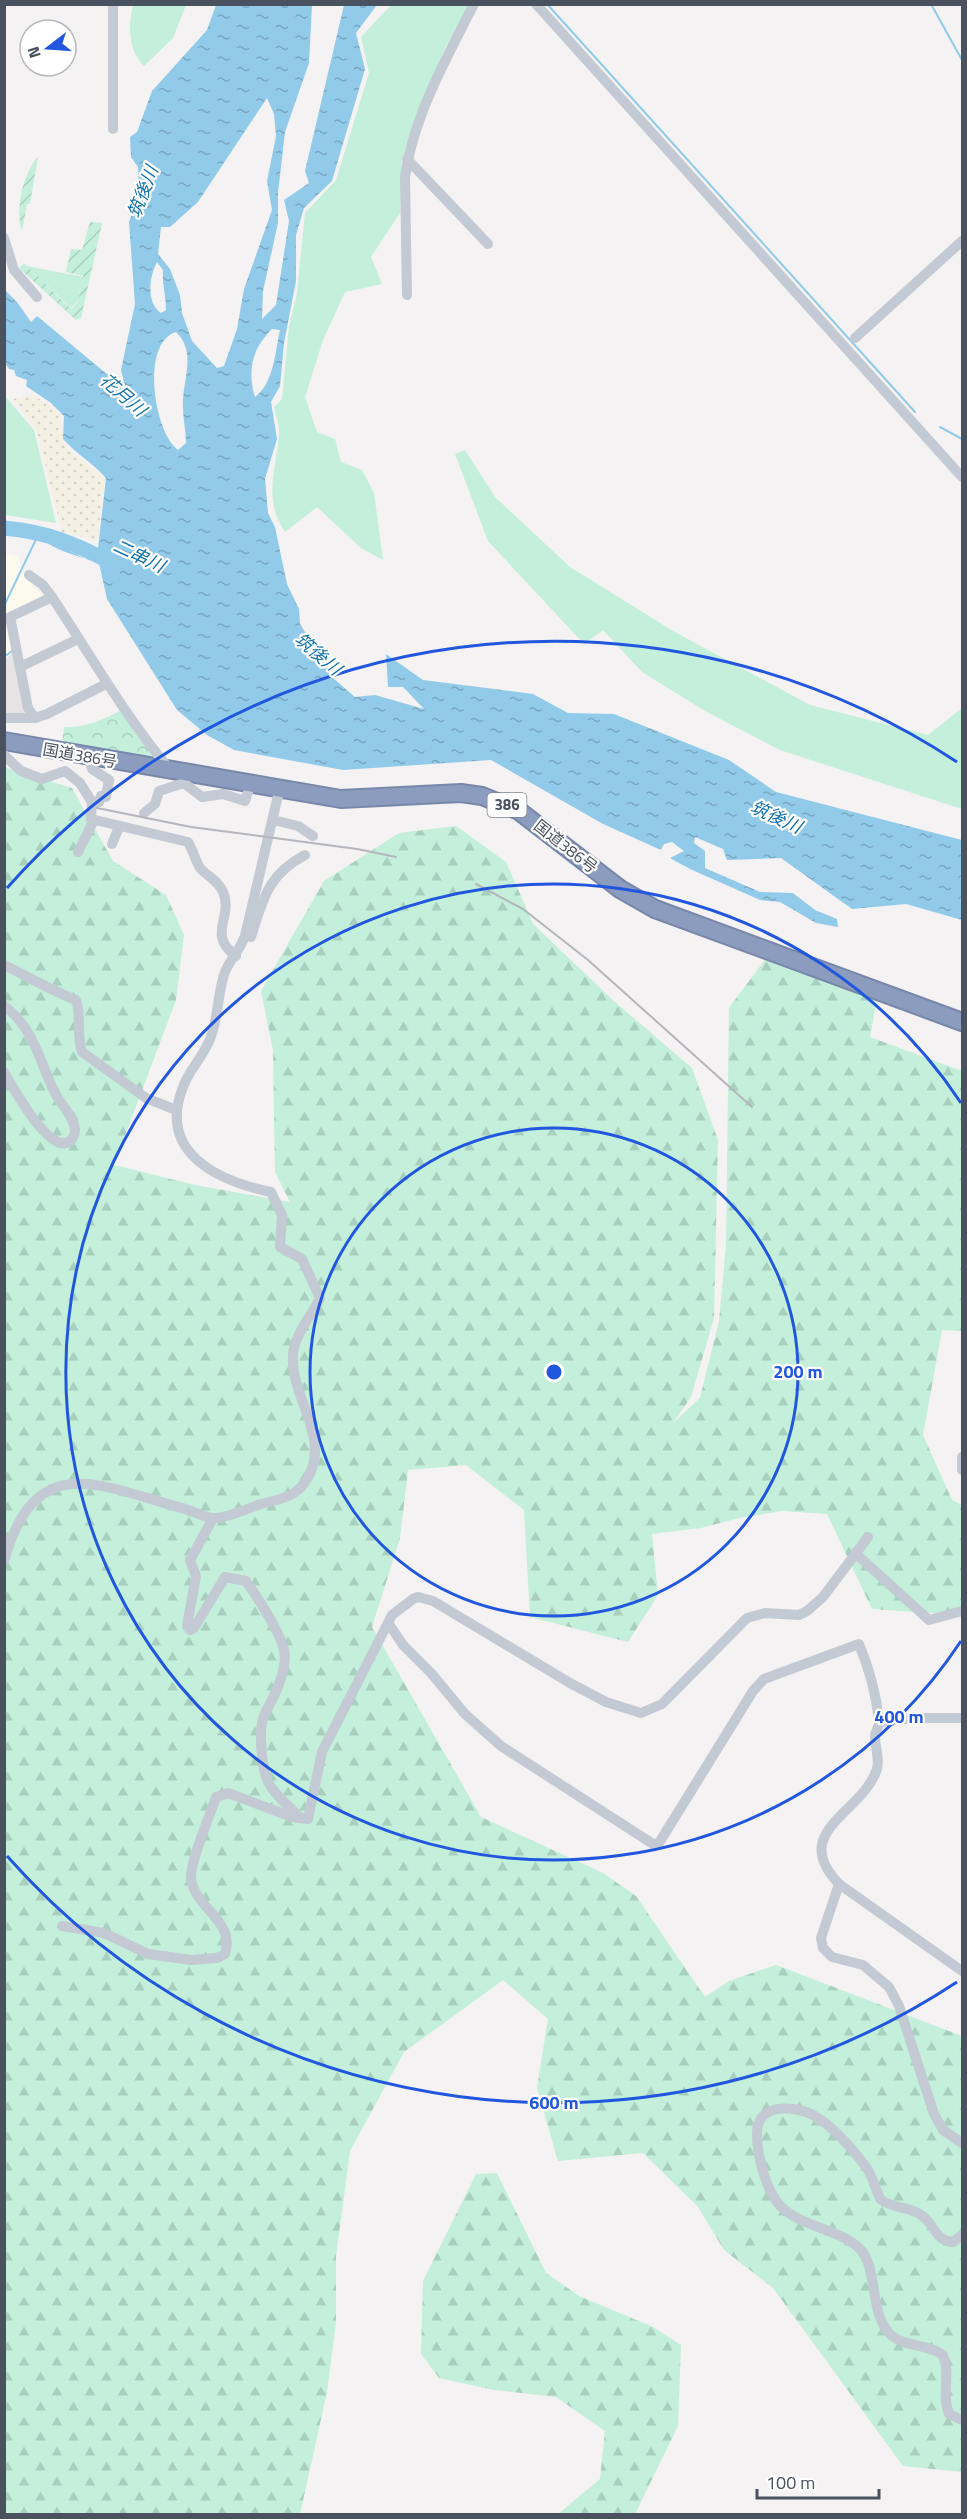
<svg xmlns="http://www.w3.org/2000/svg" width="967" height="2519" font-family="'Titillium Web','Noto Sans JP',sans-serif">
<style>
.commercial{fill:#fcfaee}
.education{fill:#e5e3e4}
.grass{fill:#c3efdb}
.forest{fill:url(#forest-firs)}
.sand{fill:url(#sand-dots)}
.park{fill:url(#park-crowns)}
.garden{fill:url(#garden-furrows)}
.water{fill:url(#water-ripples);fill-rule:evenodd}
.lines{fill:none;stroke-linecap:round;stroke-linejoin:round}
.stream{stroke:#92caea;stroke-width:2}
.river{stroke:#92caea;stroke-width:15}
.highway-casing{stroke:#7787aa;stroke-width:20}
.minor{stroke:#c3cad3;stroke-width:10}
.highway{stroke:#8c9cbe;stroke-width:16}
.rail{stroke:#b4b6bc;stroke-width:2}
.ring{fill:none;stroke:#2156df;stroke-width:3}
.labels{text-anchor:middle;stroke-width:4.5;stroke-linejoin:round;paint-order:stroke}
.shield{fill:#fff;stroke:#80868f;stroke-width:1.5}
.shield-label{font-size:15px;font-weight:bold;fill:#4a525f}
.street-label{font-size:16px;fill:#4a525f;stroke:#fff}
.water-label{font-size:18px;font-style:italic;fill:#1272aa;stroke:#fff}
.centre{fill:#2156df;stroke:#fff;stroke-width:3}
.ring-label{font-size:18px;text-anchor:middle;font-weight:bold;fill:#2156df;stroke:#fff;stroke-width:4.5;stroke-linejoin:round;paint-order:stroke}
</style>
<defs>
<pattern id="forest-firs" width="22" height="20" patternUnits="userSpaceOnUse" patternTransform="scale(1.5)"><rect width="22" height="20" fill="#c3efdb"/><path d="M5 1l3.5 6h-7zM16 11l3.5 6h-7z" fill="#a9cfbe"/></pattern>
<pattern id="sand-dots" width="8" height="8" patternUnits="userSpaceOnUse" patternTransform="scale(1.5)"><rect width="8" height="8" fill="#f4f1e4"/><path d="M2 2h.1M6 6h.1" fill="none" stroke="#d3d1c6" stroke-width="1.8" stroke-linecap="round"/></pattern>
<pattern id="park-crowns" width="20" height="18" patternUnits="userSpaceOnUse" patternTransform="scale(1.5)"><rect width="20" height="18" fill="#c3efdb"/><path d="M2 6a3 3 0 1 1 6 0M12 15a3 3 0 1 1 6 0" fill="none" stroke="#a9cfbe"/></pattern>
<pattern id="garden-furrows" width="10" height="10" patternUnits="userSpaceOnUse" patternTransform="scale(1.5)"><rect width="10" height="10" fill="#c3efdb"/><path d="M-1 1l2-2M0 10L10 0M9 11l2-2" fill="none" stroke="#a9cfbe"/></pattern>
<pattern id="water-ripples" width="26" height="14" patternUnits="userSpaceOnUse" patternTransform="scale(1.5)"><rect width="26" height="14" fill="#92caea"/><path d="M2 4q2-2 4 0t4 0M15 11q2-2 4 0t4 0" fill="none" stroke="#79a7c1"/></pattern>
</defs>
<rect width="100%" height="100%" fill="#f4f2f2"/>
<polygon class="commercial" points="5,553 18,556 25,578 45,597 7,615 11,653 5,659"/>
<polygon class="education" points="13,652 25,713 21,715 5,715 5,660"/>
<g class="grass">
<path d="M 133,5 L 186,5 L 173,38 L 144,66 C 128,50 128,26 133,5 Z"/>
<path d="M 391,5 L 469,5 L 445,48 L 402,160 L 400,213 L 371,257 L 382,284 L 345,292 L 323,340 L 305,397 L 317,432 L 335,439 L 341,462 L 362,470 L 374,493 L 383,560 L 361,548 L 317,507 L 285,532 C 263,499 276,471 279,435 C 280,426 276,416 274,407 L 282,399 L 289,326 L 297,293 L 305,213 L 336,180 L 369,73 L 361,37 Z"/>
<polygon points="27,266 83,277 78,301 71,308"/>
<polygon points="4,395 34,430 56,523 5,515"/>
<polygon points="465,450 495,497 570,567 673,631 810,705 928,735 962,708 962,809 780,750 707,712 642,672 603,630 584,644 488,541 455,454"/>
</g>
<g class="forest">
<polygon points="4,767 72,788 113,861 166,895 184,935 176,1000 114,1165 195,1185 290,1202 275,1172 273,1050 261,991 324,881 399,833 456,826 506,862 533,924 616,1003 692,1068 718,1140 714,1318 691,1397 673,1423 700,1398 719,1321 726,1246 729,1008 767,957 877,998 870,1037 962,1071 962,1331 942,1330 923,1435 952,1500 962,1505 962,1615 872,1609 827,1514 782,1511 739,1518 701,1528 652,1534 658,1595 628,1642 530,1617 524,1510 466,1465 408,1470 400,1538 372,1627 481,1817 603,1873 636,1896 705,1997 729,1981 776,1965 962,2036 962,2472 903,2466 773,2288 724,2250 698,2207 643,2153 558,2161 537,2088 548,2019 503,1980 404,2052 350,2151 336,2256 336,2322 327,2392 300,2514 5,2514"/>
<polygon points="497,2173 546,2273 579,2296 653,2327 681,2345 678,2426 635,2514 558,2514 600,2479 605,2431 556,2397 494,2390 439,2378 421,2354 423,2281 476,2174"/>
</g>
<path class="sand" d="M 32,395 L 50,405 L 61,415 C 61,461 78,450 105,479 L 97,540 L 62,532 L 37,431 L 13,399 Z"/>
<path class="park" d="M 121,710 L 156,755 L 151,759 L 62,744 L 64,727 C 85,728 103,720 121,710 Z"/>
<g class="garden">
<path d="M 38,157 L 30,204 L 27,204 L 22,231 C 15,209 23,173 38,157 Z"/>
<polygon points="90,222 102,223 81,318 76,320 19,268 24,263 71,309 78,302 83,276 66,272 71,249 82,250"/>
</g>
<path class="water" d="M 216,5 L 312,5 L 309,63 L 285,132 L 278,193 L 278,223 L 263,291 L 262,319 L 276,305 L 289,221 L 284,200 L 309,183 L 305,171 L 344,5 L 377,5 L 356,33 L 365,69 L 332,181 L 304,208 L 296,235 L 296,281 L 284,343 L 280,386 L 271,402 L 277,439 L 265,479 L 268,513 L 275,527 L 287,584 L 299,609 L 300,624 L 333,678 L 355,697 L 375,695 L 424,709 L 403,687 L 388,687 L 386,654 L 423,680 L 533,694 L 568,713 L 614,714 L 729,760 L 776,792 L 962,840 L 962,920 L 906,904 L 852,909 L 781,858 L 727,860 L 723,849 L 695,837 L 694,843 L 705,851 L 705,868 L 760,892 L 793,893 L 815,910 L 837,919 L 838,927 L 816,923 L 780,902 L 760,900 L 690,869 L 670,858 L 684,851 L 672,842 L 664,844 L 661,850 L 603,824 L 491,760 L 343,770 L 234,750 L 207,735 L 177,710 L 107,599 L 99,563 C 84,558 68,554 54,547 C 44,541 37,533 26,530 C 21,528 18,533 14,536 L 5,531 L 5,523 L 19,528 L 32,528 L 58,537 L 77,539 L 89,548 L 72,541 L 47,540 L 88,560 L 97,557 L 106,478 C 93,463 76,454 63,439 L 64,416 L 51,403 L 26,386 L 27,380 L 16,376 L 14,370 L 9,369 L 5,363 L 5,290 L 17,302 L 31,322 L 37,316 L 126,390 L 121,370 L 135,304 L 129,222 L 139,195 L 138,167 L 131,157 L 130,137 L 137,132 L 152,91 L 207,30 ZM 267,98 L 274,114 L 276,136 L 267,181 L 272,210 L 244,289 L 237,329 L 224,366 L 217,368 L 192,341 L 182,313 L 180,295 L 170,269 L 158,254 L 161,227 L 170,227 L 198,202 ZM 157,262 L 163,270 C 162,284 166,296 166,310 L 161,313 C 146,303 149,277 157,262 ZM 272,329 L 280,330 C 275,352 274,383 255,397 C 247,370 252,349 272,329 ZM 176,332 C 196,351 184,377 183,400 C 182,415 186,429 186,443 L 178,450 C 154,433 140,343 176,332 Z"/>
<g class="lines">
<g class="stream">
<polyline points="547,4 915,412"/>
<polyline points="931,4 962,60"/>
<polyline points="940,427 962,439"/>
<polyline points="4,606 39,533"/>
<polyline points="4,657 12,651"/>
</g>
<path class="river" d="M 4,528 C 48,532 76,544 114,564"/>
<defs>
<polyline id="highway" points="4,741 341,799 461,793 482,796 519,811 620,889 655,909 962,1022"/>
</defs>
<use href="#highway" class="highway-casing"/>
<g class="minor">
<polyline points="113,4 113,129"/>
<polyline points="536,4 962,477"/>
<polyline points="407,159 488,244"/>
<polyline points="4,238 14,270 37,297"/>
<path d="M 407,295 L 405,178 C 413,117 446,59 474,4"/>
<polyline points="855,338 962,241"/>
<path d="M 29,575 L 43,585 L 52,597 C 91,656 125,716 170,770"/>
<polyline points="20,667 78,639"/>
<polyline points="4,718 35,718 47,714 106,684"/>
<polyline points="35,718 28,708 10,617 52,597"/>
<path d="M 4,755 L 21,771 L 42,779 L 65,771 L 80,783 L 92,802 L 91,819 L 188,842 C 193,850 195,860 200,868 C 208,877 218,880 223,892 C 234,917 206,934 236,956"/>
<polyline points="88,756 92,769 109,780 106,797 101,796 99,802 92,802"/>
<polyline points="144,813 155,804 159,791 184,783 202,797 223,794 245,801 251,783"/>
<polyline points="273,820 298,826 313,836"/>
<polyline points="112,844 119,827"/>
<polyline points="78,852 94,820"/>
<path d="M 251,937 C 263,900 267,875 305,855"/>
<path d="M 4,965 C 29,977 50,990 76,1000 C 82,1017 76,1034 82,1052 L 146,1098 L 176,1110"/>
<path d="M 4,1006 C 34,1027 40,1063 55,1093 C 61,1105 73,1115 75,1129 C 75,1134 74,1138 70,1141 C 50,1157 12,1085 4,1072"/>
<polyline points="962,1457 962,1470"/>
<path d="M 213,1518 L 190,1560 L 196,1576 L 187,1626 L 190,1630 L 194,1628 L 225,1577 L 246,1581 C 257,1597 280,1632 284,1650 C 288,1668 275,1696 266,1711 C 257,1726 261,1773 271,1787 C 279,1798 290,1808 300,1817"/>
<polyline points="855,1553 929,1620 962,1611"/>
<path d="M 4,1561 C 36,1448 99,1486 182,1508 C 191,1510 204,1518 213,1518 C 224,1519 249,1508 261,1504 C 274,1501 293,1497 302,1486 C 337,1443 290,1400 293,1355 C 294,1335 312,1315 320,1298 L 302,1259 L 280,1247 L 282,1215 L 271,1192 C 218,1181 157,1153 183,1087 C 189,1070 203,1057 210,1039 C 219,1018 217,993 225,972 C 229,961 240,950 245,936 L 280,787"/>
<path d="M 389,1624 L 403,1645 L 431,1673 L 465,1714 L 501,1746 L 653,1844 L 659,1843 L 753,1691 L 764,1679 L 859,1644 C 869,1668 876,1694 879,1720 C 880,1726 875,1731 875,1737 C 875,1748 880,1759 877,1769 C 863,1813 788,1831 839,1884 L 962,1971"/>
<polyline points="880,1722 914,1718 962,1718"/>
<polyline points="839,1884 821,1938 823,1948 832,1957 863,1965 889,1987 899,2006 934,2114 943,2130 962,2143"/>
<path d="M 62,1926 L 104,1933 L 148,1954 L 191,1960 L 217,1958 L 225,1954 C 236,1920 193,1908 191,1877 C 191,1859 210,1816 216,1797 L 228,1793 L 292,1817 L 308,1819 L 322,1752 L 392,1615 L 413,1599 L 418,1597 L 433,1601 L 570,1683 L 606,1702 L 641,1713 L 662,1704 L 747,1618 L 765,1613 L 799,1615 L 807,1611 L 823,1597 L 868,1537"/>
<path d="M 962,2235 L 953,2242 C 937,2241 935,2228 925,2218 C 912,2206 894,2209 881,2200 C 875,2190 873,2176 866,2167 C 854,2151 835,2129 818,2118 C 801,2106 757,2100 757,2133 C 757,2153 763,2177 772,2194 C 788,2227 834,2225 859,2248 C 878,2265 869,2311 889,2333 C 903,2348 927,2343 943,2355 C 951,2374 941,2395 949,2414 L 962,2420"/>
</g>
<use href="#highway" class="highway"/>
<g class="rail">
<polyline points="97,808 191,827 357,849 396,857"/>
<polyline points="476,884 523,909 588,960 752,1107"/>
</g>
</g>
<g class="ring">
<circle cx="554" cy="1372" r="244"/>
<path d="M961 1641A488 488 0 1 1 961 1103"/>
<path d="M957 1982A731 731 0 0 1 7 1856M7 888A731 731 0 0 1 957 762"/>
</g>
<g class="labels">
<rect class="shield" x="487.5" y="793" width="39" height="24" rx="4.5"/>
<g class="shield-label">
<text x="507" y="810">386</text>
</g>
<g class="street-label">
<text transform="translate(80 755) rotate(10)" y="6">国道386号</text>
<text transform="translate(566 846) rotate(38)" y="6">国道386号</text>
</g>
<g class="water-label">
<text transform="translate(143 192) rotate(-69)" y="6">筑後川</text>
<text transform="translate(123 395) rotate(41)" y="6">花月川</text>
<text transform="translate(139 556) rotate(25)" y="6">二串川</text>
<text transform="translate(318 654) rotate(40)" y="6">筑後川</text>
<text transform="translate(776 817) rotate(24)" y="6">筑後川</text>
</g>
</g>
<circle cx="554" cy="1372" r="9" class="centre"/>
<g class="ring-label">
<text x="798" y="1378">200 m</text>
<text x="899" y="1723">400 m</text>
<text x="554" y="2109">600 m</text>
</g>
<rect width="967" height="2519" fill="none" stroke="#4a525f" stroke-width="12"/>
<g transform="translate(48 48) rotate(253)"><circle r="28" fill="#ffffff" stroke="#b7babf" stroke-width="1.5"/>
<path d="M0-4.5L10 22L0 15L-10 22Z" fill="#2156df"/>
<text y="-9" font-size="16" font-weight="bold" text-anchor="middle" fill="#4a525f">N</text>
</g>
<path d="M757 2489v9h122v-9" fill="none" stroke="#4a525f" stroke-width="3"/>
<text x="766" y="2489" font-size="18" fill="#4a525f" stroke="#ffffff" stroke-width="4.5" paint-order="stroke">100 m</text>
</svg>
